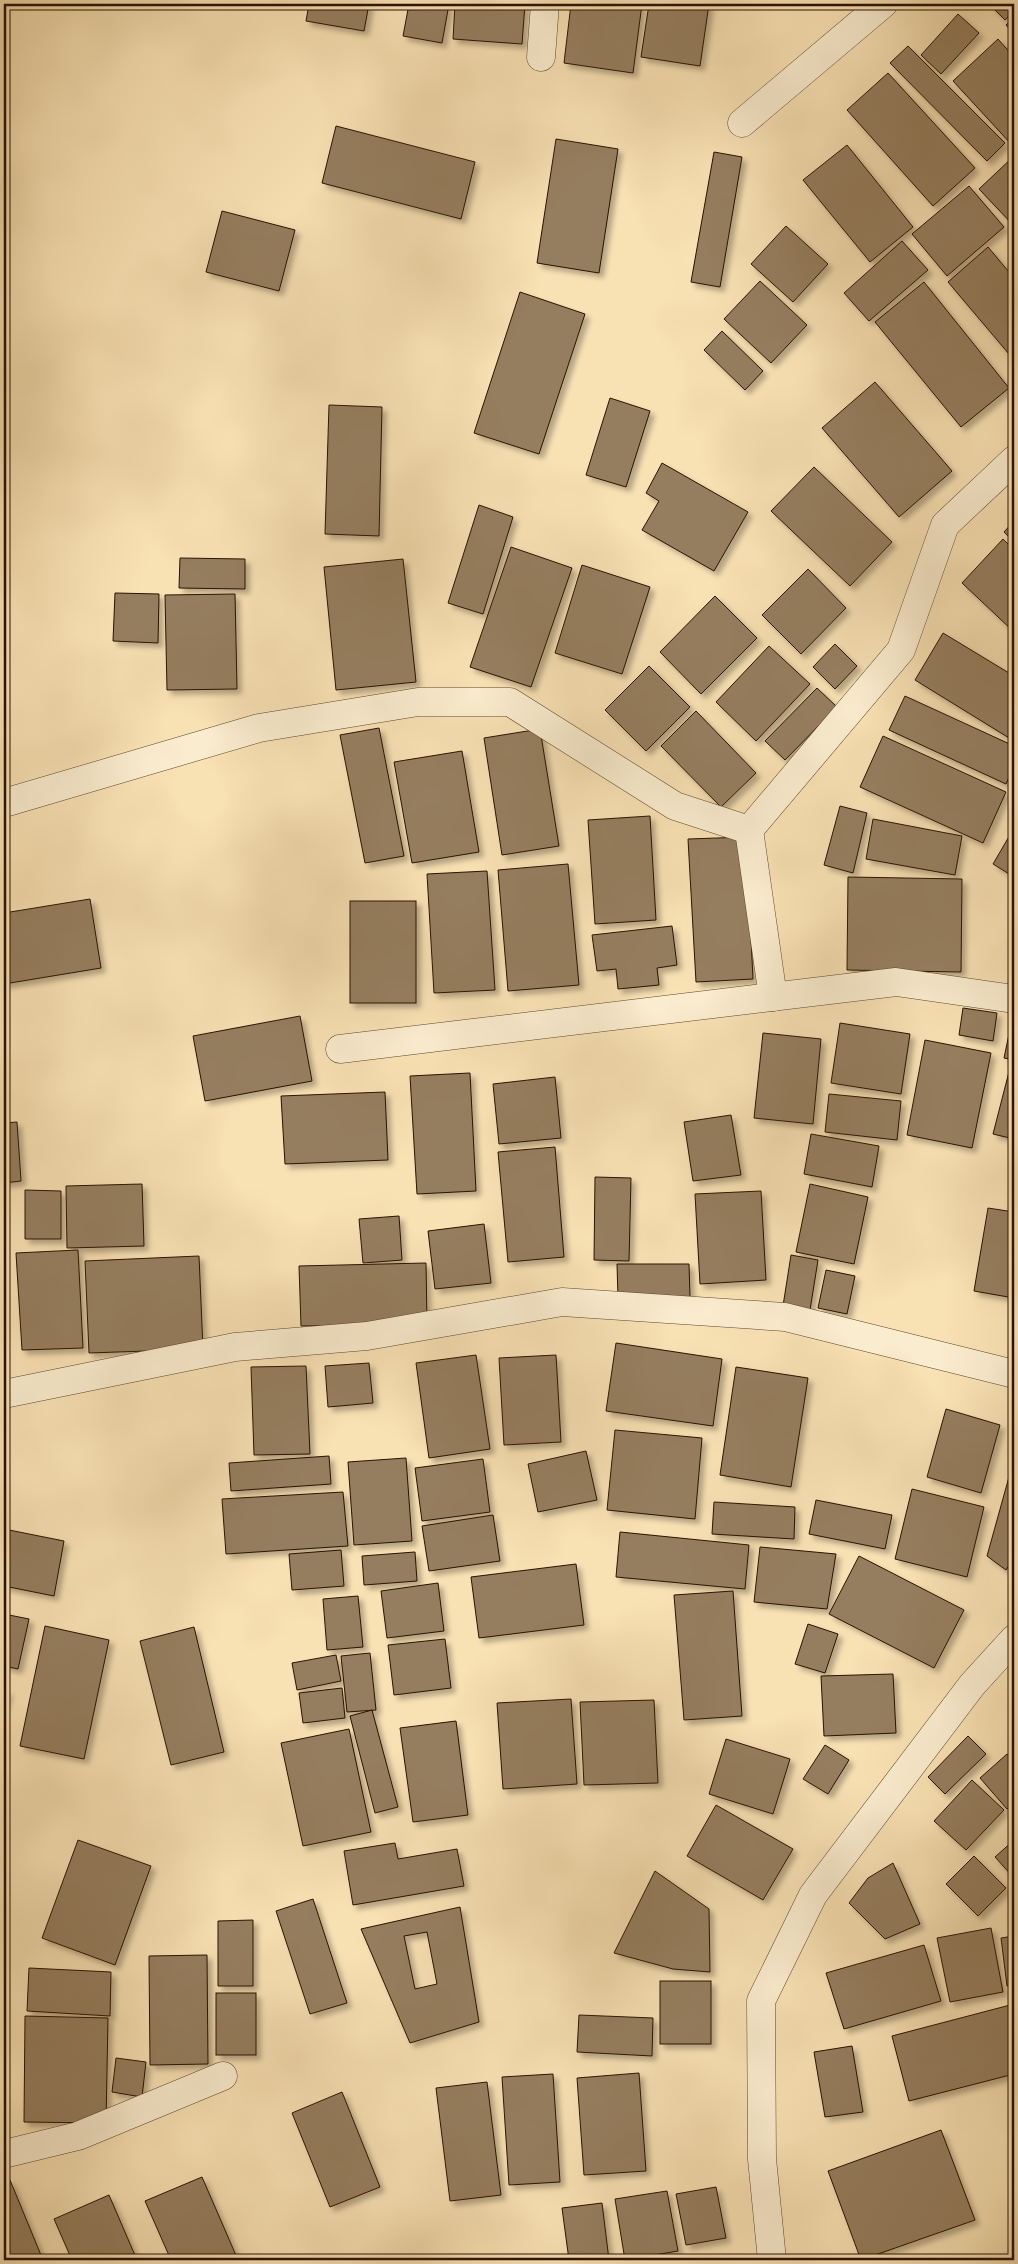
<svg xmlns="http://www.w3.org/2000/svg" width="1018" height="2264" font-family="'Libre Bodoni',serif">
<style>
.building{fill:#957e5e;stroke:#291201;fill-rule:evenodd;filter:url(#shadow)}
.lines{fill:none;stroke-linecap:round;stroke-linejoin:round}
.minor-casing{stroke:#5d462e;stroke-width:29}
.minor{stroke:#faecce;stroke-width:28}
</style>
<defs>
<filter id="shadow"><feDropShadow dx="4.5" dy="4.5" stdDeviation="2.5" flood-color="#0004"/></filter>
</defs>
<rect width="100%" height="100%" fill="#f8e1b3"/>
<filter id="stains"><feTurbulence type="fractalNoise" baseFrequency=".004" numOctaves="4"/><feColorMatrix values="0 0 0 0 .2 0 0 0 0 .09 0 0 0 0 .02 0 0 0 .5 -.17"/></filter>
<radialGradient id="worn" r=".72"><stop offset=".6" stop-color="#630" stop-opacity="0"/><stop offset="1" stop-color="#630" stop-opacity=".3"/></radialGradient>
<g class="building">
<polygon points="309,4 369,4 364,31 306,21"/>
<polygon points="409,4 449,4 442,43 403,36"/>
<polygon points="455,4 525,4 522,44 453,39"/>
<polygon points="571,4 642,4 633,73 564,63"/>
<polygon points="649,4 709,4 700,66 641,57"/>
<polygon points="989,4 1014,4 1014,11 1005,20"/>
<polygon points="958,14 979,33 941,74 921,55"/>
<polygon points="1014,18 1014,34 1006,25"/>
<polygon points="998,39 1014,57 1014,143 1012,145 953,81"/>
<polygon points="908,46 1005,143 987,161 890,63"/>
<polygon points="888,73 975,168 933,206 847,110"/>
<polygon points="336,126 475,162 461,219 322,183"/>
<polygon points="556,139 618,149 599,273 537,263"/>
<polygon points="847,145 913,227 870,262 803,180"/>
<polygon points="714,152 742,157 720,287 691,282"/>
<polygon points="1014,156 1014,226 979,189"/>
<polygon points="969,186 1004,227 947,276 912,234"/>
<polygon points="222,211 295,230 279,291 206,272"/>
<polygon points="786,226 828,264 793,302 751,264"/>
<polygon points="902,241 928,270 869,321 844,293"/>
<polygon points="988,247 1014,278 1014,360 948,282"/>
<polygon points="760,281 807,325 771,363 724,319"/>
<polygon points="924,282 1009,388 961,427 875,322"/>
<polygon points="520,292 585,314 539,454 474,433"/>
<polygon points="722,331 763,371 745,390 704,350"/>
<polygon points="875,382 952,471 899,517 822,428"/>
<polygon points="610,398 650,411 626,487 586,475"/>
<polygon points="329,405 382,407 379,536 325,534"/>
<polygon points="662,463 748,512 714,571 642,530 659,501 646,493"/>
<polygon points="814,467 892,542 850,586 771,511"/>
<polygon points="479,505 513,517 483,614 448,603"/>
<polygon points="1014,521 1014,542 1004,532"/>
<polygon points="1003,539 1014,550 1014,632 962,583"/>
<polygon points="511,547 572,568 531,687 470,667"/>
<polygon points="180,558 245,559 245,589 179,588"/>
<polygon points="403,559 416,682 336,690 324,567"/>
<polygon points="582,565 650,587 622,674 555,653"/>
<polygon points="808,569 846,608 801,654 762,615"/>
<polygon points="115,593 159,594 158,643 113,641"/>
<polygon points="235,594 237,689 167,690 165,595"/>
<polygon points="715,596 757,638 701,694 660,652"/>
<polygon points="943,633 1014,676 1014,741 915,680"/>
<polygon points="835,644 857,666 835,689 813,667"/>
<polygon points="769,646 810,684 756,741 716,702"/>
<polygon points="649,666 690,707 646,751 605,710"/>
<polygon points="817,688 837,707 785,760 765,741"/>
<polygon points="905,696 1014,746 1014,766 1006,784 889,730"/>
<polygon points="696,711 756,773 721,807 661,746"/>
<polygon points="379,728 404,856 365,863 340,735"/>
<polygon points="540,729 559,846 502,855 484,738"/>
<polygon points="883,736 1006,792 983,843 860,787"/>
<polygon points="462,751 479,852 412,863 394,762"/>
<polygon points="840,806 867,813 853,873 824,865"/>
<polygon points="650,816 656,920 595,924 588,820"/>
<polygon points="873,819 962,836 955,875 866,859"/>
<polygon points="1014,828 1014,877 993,864"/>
<polygon points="746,837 753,979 696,982 688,839"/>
<polygon points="568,864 579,985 508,991 498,870"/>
<polygon points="487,871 495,990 434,993 427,874"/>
<polygon points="848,877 962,879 961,972 847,970"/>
<polygon points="90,899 101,968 4,984 4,913"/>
<rect x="350" y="901" width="66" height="102"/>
<polygon points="672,926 677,965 657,968 659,985 618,989 616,969 597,971 592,935"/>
<polygon points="963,1008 997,1013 993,1041 959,1035"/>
<polygon points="1013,1015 1014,1016 1014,1060 1004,1058"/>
<polygon points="300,1016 312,1081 205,1101 193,1036"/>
<polygon points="840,1023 910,1034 901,1094 831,1083"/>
<polygon points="763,1033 821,1039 813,1124 754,1118"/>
<polygon points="925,1040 991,1053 972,1148 907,1135"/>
<polygon points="1011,1064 1014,1065 1014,1139 993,1134"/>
<polygon points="470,1073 476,1191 417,1194 410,1076"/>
<polygon points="555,1077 561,1138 499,1144 493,1084"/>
<polygon points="385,1092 388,1160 285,1164 281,1096"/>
<polygon points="829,1094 901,1101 897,1140 825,1132"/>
<polygon points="731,1115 741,1175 693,1181 684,1122"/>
<polygon points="17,1122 21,1181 4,1183 4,1123"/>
<polygon points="811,1134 879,1146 872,1187 804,1174"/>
<polygon points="555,1147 564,1257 508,1262 498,1152"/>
<polygon points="595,1177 631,1178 629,1261 594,1260"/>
<polygon points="142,1184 144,1246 67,1248 66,1186"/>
<polygon points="810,1184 868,1197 854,1264 796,1252"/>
<polygon points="25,1190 61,1191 61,1239 25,1239"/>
<polygon points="761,1191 766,1280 700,1284 695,1194"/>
<polygon points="988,1208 1014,1212 1014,1298 974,1291"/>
<polygon points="399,1216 402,1260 363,1263 359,1219"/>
<polygon points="484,1224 491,1283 435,1289 428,1231"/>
<polygon points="78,1250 83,1348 22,1350 16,1253"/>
<polygon points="791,1255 818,1260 810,1310 783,1306"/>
<polygon points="199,1256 203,1349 89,1353 85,1261"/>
<polygon points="426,1263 427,1324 301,1326 299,1266"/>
<polygon points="617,1264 689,1264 690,1297 618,1297"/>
<polygon points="826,1270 855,1276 847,1314 818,1308"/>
<polygon points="616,1343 722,1359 713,1426 606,1411"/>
<polygon points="476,1355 490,1449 429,1458 416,1363"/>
<polygon points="556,1355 561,1442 504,1445 499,1358"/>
<polygon points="369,1363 373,1403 328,1407 325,1366"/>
<polygon points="306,1366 310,1454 254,1455 251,1367"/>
<polygon points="736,1367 808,1378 791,1487 720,1475"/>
<polygon points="946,1409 1000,1425 981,1493 927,1477"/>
<polygon points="615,1430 702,1438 695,1519 607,1510"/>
<polygon points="586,1451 597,1500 538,1512 528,1464"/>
<polygon points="329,1456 331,1484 231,1491 229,1463"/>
<polygon points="406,1458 412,1541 354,1545 348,1462"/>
<polygon points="483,1459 490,1512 422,1521 415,1468"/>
<polygon points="1014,1459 1014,1558 1006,1570 987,1556"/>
<polygon points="912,1489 984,1507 967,1577 895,1559"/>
<polygon points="343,1492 348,1546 226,1554 222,1499"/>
<polygon points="816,1500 892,1515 885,1549 809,1534"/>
<polygon points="714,1502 795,1507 794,1539 712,1534"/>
<polygon points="493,1515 500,1561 429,1571 422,1526"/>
<polygon points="4,1529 64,1541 54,1596 4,1586"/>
<polygon points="620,1532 749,1545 745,1589 616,1577"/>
<polygon points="760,1547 836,1554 827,1609 754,1602"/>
<polygon points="341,1550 344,1586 292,1590 289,1554"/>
<polygon points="415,1552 417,1581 364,1585 362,1556"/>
<polygon points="859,1556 964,1610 934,1668 829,1614"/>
<polygon points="576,1564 584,1625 479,1638 471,1577"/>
<polygon points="438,1583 444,1631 387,1638 381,1591"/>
<polygon points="733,1591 742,1716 684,1720 674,1595"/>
<polygon points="358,1596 363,1647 327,1650 323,1599"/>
<polygon points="4,1614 29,1619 18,1669 4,1666"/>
<polygon points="808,1624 838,1634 825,1673 795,1664"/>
<polygon points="45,1626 109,1640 84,1759 20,1746"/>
<polygon points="194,1627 224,1752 171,1765 140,1641"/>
<polygon points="445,1639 451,1688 394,1695 388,1645"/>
<polygon points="370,1653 376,1710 347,1712 341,1656"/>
<polygon points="336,1655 341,1681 297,1690 292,1663"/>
<polygon points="893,1674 896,1733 824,1736 821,1676"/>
<polygon points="342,1688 345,1718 303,1723 299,1693"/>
<polygon points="4,1691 8,1692 4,1706"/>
<polygon points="571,1699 577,1784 503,1789 497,1703"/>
<polygon points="654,1700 658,1783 584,1785 580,1702"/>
<polygon points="372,1710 398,1807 375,1813 350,1716"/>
<polygon points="456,1721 468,1815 413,1822 400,1728"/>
<polygon points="349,1729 371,1832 303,1846 281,1743"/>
<polygon points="968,1736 986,1754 945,1794 928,1777"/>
<polygon points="726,1739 790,1759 773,1814 709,1794"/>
<polygon points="825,1745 849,1760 828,1794 803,1779"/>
<polygon points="1007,1754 1014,1762 1014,1802 1007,1809 980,1778"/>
<polygon points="972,1780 1004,1810 966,1850 934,1821"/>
<polygon points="716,1805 793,1849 763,1900 687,1856"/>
<polygon points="78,1840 151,1866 115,1965 42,1938"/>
<polygon points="1014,1840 1014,1878 995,1857"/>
<polygon points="395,1843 398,1859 457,1849 464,1886 353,1905 344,1851"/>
<polygon points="974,1856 1006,1888 978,1916 946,1884"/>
<polygon points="893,1863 920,1924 885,1939 849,1903 868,1878"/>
<polygon points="655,1871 709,1909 710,1972 673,1969 614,1953"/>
<polygon points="313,1899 347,2003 310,2014 276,1911"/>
<path d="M 460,1907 L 479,2022 L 410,2043 L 361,1929 ZM 427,1932 L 437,1984 L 415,1989 L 404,1936 Z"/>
<polygon points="253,1920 253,1986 218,1986 218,1921"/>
<polygon points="991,1928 1003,1992 950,2002 937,1938"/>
<polygon points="1014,1936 1014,1985 1007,1986 1001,1938"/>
<polygon points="924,1945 941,2001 844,2029 826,1973"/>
<polygon points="207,1955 208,2064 150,2065 149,1956"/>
<polygon points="29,1968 111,1972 110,2016 27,2011"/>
<rect x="660" y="1981" width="51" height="63"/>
<rect x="216" y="1993" width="40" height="62"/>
<polygon points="1014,2004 1014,2074 909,2101 892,2036"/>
<polygon points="579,2015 653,2018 652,2056 577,2052"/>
<polygon points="25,2016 108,2018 106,2123 24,2122"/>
<polygon points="852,2046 863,2112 825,2117 814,2052"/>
<polygon points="116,2058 146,2062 142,2097 112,2092"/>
<polygon points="639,2073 646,2171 584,2175 577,2078"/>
<polygon points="553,2074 560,2182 509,2185 502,2077"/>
<polygon points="487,2082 501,2195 450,2201 436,2088"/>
<polygon points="342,2092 380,2187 330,2207 292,2113"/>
<polygon points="941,2130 975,2220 861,2260 828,2171"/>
<polygon points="202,2177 238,2260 171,2260 145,2201"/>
<polygon points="10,2180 43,2260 4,2260 4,2183"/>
<polygon points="716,2187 726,2238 686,2245 676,2194"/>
<polygon points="667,2191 678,2251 625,2260 615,2199"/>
<polygon points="109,2195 137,2260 72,2260 54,2219"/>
<polygon points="602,2203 609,2260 569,2260 562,2208"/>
</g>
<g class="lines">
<defs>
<g id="minor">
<polyline points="541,57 545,4"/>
<polyline points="742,123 883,4"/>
<polyline points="4,803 259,728 418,702 510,702 675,806 749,830"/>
<polyline points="773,997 749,830 901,650 945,525 1014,460"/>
<polyline points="340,1049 896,982 1014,999"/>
<polyline points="4,1394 235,1347 367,1336 562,1302 785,1317 1014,1374"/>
<polyline points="4,2154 78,2136 223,2076"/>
<polyline points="772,2260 762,2159 761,2001 813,1895 972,1685 1014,1639"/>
</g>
</defs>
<use href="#minor" class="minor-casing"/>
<use href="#minor" class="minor"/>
</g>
<rect width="1018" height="2264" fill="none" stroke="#f8e1b3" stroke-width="20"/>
<rect x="5" y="5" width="1008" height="2254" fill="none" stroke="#291201" stroke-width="2.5"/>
<rect x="10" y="10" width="998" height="2244" fill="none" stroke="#291201"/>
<rect width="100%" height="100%" filter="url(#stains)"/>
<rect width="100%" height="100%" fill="url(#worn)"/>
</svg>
